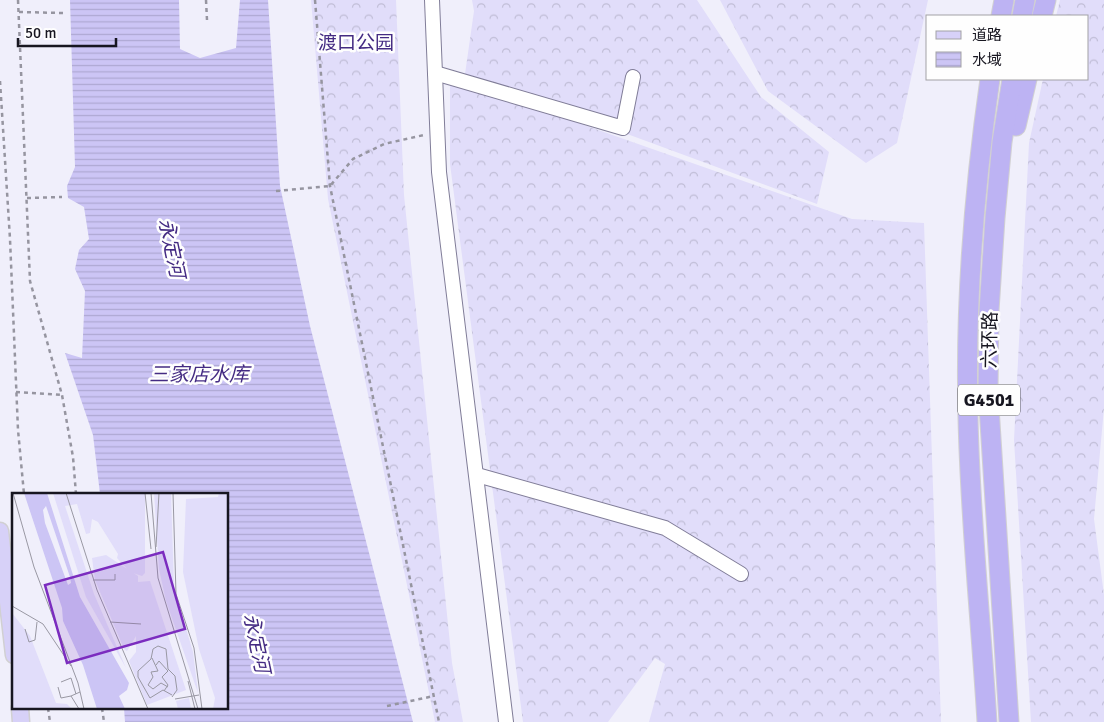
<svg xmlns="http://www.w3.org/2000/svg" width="1104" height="722" font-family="Signika,'Noto Sans SC',sans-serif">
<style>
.forest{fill:url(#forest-crowns)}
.water{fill:url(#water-rules)}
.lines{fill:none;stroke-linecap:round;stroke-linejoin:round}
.minor-casing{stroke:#807d98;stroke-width:16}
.major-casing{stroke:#d1d0d2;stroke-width:19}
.highway-casing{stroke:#d1d0d2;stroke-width:21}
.path{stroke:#9695a0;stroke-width:2.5;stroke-dasharray:4 4;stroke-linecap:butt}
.minor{stroke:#fff;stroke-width:14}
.major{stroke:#d7d1f8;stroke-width:16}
.highway{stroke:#bdb3f3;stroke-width:19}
.labels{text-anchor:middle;stroke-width:5;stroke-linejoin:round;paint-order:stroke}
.shield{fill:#fefefe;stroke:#5c5c63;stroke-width:1}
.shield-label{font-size:18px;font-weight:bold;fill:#171620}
.park-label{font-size:19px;fill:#442b83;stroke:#fefefe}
.street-label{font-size:19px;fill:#171620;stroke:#fefefe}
.water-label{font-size:20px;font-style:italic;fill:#442b83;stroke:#fefefe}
.inset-road{fill:none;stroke:#9998a3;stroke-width:1}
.view{fill:#7b2cbf;fill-opacity:0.15;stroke:#7b2cbf;stroke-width:2.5}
.inset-edge{fill:none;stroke:#171620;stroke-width:2.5}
</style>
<defs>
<pattern id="forest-crowns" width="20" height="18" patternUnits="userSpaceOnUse" patternTransform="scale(1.25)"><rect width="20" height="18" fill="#e1ddfa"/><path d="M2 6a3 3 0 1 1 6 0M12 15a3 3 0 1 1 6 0" fill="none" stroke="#c0bdd6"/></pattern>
<pattern id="water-rules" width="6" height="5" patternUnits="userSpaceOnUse" patternTransform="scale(1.25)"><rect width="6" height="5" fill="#ccc5f5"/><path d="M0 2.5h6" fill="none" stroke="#aea8d2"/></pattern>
</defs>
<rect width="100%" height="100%" fill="#f0effb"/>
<g class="forest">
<polygon points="311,0 396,0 404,195 452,663 463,722 435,722 328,199"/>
<polygon points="472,0 697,0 761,97 829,152 817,204 465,74 474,11"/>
<polygon points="720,0 928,0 897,143 866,163 768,91"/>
<polygon points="1060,0 1104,0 1104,408 1094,519 1104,595 1104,722 1031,722 1014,440 1029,143 1043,79 1088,79 1088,16 1056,16"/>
<polygon points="450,78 852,219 924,223 941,722 649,722 665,664 655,658 608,722 523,722 450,164"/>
</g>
<polygon class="water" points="70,0 179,0 180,49 200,58 236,48 240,0 268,0 280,186 310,326 413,722 125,722 124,708 228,708 228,494 100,494 93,435 65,353 82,358 85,291 75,269 79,250 89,239 84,207 68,198 67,186 75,167"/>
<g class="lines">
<defs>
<g id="minor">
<polyline points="432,0 439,172 506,722"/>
<polyline points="435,73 623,128 633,77"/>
<polyline points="477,475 665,528 741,574"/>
</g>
<g id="major">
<polyline points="0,531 14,655"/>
<polyline points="20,708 21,722"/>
</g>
<g id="highway">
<polyline points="1001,16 1004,0"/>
<polyline points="1022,16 1025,0"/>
<polyline points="1042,16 1046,0"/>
<polyline points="1016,126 1027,79"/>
<path d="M 987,722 C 981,621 970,519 968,417 C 965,304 974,190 990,79"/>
<polyline points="1009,722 988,391 989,311 995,218 1002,142 1012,79"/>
</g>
</defs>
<use href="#minor" class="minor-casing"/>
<use href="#major" class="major-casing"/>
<use href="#highway" class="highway-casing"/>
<g class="path">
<polyline points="18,0 30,281 62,395 73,457 76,494"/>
<polyline points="206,0 207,20"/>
<polyline points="315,0 330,186 439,722"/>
<polyline points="19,12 63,13"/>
<polyline points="0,81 10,239 18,430 24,494"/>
<polyline points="276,191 330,186 353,159 384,144 424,135"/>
<polyline points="27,198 62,197"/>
<polyline points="16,392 62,395"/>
<polyline points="387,706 434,696"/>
<polyline points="48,708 50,722"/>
<polyline points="102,708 104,722"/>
</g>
<use href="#minor" class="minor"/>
<use href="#major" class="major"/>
<use href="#highway" class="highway"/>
</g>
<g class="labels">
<rect class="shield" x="958" y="384.5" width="62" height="31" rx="4"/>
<g class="shield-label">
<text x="989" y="406">G4501</text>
</g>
<g class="park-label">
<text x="356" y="49">渡口公园</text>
</g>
<g class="street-label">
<text transform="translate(989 340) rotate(-89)" y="7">六环路</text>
</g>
<g class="water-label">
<text transform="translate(172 248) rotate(78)" y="7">永定河</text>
<text x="199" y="381">三家店水库</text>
<text transform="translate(257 643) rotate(78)" y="7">永定河</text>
</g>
</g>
<g transform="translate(12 493)">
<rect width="216" height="216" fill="#f0effb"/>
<path d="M 41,0 L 133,0 L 133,80 L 130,83 L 118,79 L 105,65 L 106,61 L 86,29 L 80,26 L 78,40 L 74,41 L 65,11 L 53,13 L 82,101 L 114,175 L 74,104 ZM 142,0 L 159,0 L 162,95 L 181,159 L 186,200 L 154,108 L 147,76 ZM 207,0 L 217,0 L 216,216 L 201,216 L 203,205 L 187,156 L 171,79 L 174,6 L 206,4 ZM 94,62 L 126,83 L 126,89 L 138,88 L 174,197 L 135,212 L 117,168 L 124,159 L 124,143 L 115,158 L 112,156 L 83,87 L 80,65 ZM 0,120 L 18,143 L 44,210 L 55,211 L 60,216 L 0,216 ZM 177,205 L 179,216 L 166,216 L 164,208 Z" fill="#e1ddfa"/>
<path d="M 12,0 L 35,0 L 68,104 L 117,190 L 115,197 L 107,203 L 113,216 L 85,216 L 71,172 L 51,128 L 50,115 ZM 34,13 L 58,84 L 59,90 L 56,92 L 33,30 L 31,17 Z" fill="#ccc5f5" fill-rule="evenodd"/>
<path class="inset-road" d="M 1,0 L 22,74 L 66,190 L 72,216M 54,0 L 85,97 L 136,216M 133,0 L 139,56M 139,0 L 146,85 L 186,216M 161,0 L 164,101 L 182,155 L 190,216M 144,54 L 147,0M 81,87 L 103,87 L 103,81M 0,113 L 31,131 L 59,173M 98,129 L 129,131M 13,136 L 17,149 L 23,147 L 25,129M 140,165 L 146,178 L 139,179 L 141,184 L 136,192 L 141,196 L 149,190 L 156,194M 144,172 L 147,168 L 156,178 L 150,184 L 156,192 L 152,198M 176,188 L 183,216M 49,189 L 59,185 L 64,201M 46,194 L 49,205 L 59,203M 160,202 L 151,197 L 138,205 L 126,184 L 126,178 L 139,166 L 141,156 L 146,153 L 154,156 L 156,176 L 163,183 L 165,197 L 160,204M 163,206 L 187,202M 67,216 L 59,203 L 68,199"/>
<path class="view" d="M 151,59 L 173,136 L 55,170 L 33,92 Z"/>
<rect width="216" height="216" class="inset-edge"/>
</g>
<rect x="926" y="15" width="162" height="65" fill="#fefefe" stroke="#a2a1a5"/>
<rect x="936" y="31" width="25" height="8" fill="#d7d1f8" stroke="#a2a1a5"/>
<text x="972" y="40" font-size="15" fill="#171620">道路</text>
<rect x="936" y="52" width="25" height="15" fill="url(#water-rules)" stroke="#a2a1a5"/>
<text x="972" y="65" font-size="15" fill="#171620">水域</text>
<path d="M18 38v8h98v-8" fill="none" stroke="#171620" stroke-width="2.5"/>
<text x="25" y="38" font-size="15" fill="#171620" stroke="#fefefe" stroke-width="4" paint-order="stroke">50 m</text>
</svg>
